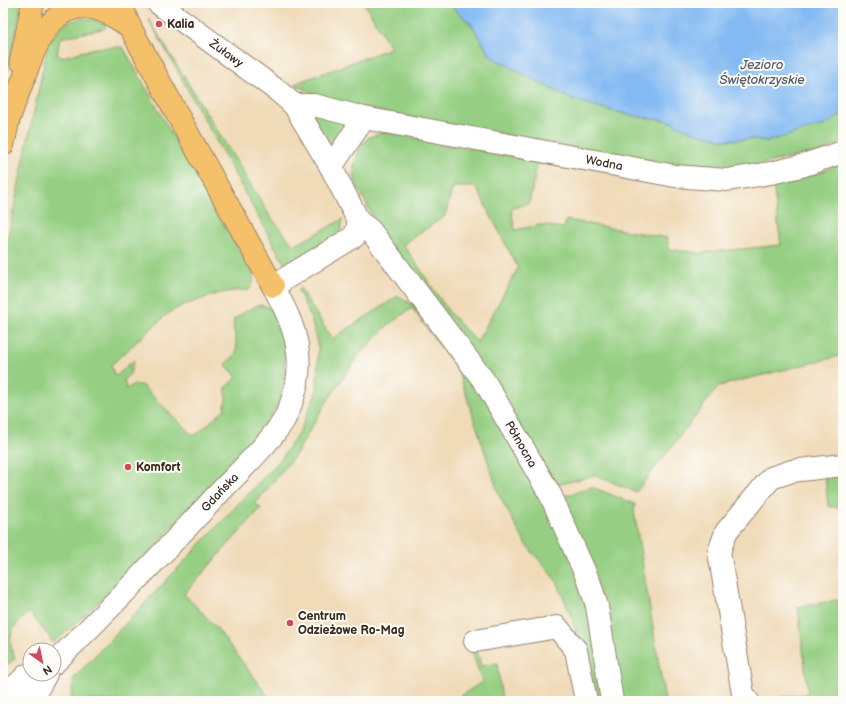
<svg xmlns="http://www.w3.org/2000/svg" width="846" height="704" font-family="'Balsamiq Sans',sans-serif">
<style>
.green{fill:#96cf83;stroke:#687c50;fill-rule:evenodd}
.water{fill:#83baf3;stroke:#5f7288}
.lines{fill:none;stroke-linecap:round;stroke-linejoin:round}
.minor-casing{stroke:#96826c;stroke-width:24}
.tertiary-casing{stroke:#96826c;stroke-width:24}
.primary-casing{stroke:#96826c;stroke-width:24}
.minor{stroke:#fff;stroke-width:22}
.tertiary{stroke:#fff;stroke-width:22}
.primary{stroke:#f4c16a;stroke-width:22}
.poi-dot{fill:#d1495b;stroke:#fdfcf7;stroke-width:1.5}
.labels{text-anchor:middle;stroke-width:4;stroke-linejoin:round;paint-order:stroke}
.poi-label{font-size:12px;font-weight:bold;fill:#3b2a1e;stroke:#fdfcf7;text-anchor:start}
.street-label{font-size:12px;fill:#3b2a1e;stroke:#fdfcf7}
.water-label{font-size:13px;font-style:italic;fill:#545c69;stroke:#fdfcf7}
</style>
<rect width="100%" height="100%" fill="#fdfcf7"/>
<filter id="ink" filterUnits="userSpaceOnUse"><feTurbulence type="fractalNoise" baseFrequency=".025" numOctaves="2"/><feDisplacementMap in="SourceGraphic" scale="8" xChannelSelector="R" yChannelSelector="G"/><feConvolveMatrix kernelMatrix="1 2 1 2 8 2 1 2 1" color-interpolation-filters="sRGB"/></filter>
<filter id="wash" filterUnits="userSpaceOnUse"><feTurbulence type="fractalNoise" baseFrequency=".012" numOctaves="4" result="noise"/><feDisplacementMap in="SourceGraphic" scale="16" xChannelSelector="R" yChannelSelector="G"/><feGaussianBlur stdDeviation="0.9" result="paint"/><feColorMatrix in="noise" values="0 0 0 0 0 0 0 0 0 0 0 0 0 0 0 0 0 1.4 0 .05"/><feComposite in="paint" operator="in"/></filter>
<g filter="url(#wash)">
<rect width="100%" height="100%" fill="#f0dbb9"/>
<g class="green">
<polygon points="9,3 22,3 3,93 3,32"/>
<polygon points="364,3 448,3 472,25 490,56 602,108 634,116 669,121 693,132 725,140 751,139 768,141 843,113 843,142 824,151 727,171 627,157 333,103 294,84 391,48"/>
<path d="M 82,18 C 91,19 97,21 105,25 L 106,28 L 60,38 L 57,55 L 62,57 L 96,48 L 123,47 L 170,131 L 253,275 L 253,283 L 249,290 L 232,291 L 217,294 L 181,306 L 166,315 L 111,365 L 115,377 L 134,360 L 130,374 L 124,380 L 126,389 C 133,385 135,383 143,386 L 191,434 L 196,435 L 224,410 L 226,401 L 226,387 L 237,377 L 225,364 C 229,361 235,356 236,352 C 239,343 231,329 234,319 C 240,315 255,305 261,305 C 287,307 287,370 283,387 C 279,404 271,417 261,431 C 194,504 129,579 53,643 L 48,635 L 29,612 C 12,628 5,635 15,659 L 3,667 L 3,260 L 48,44 C 58,28 63,22 82,18 Z"/>
<polygon points="148,18 270,216 294,246 343,219 341,230 334,238 290,265 284,263"/>
<polygon points="315,112 348,122 336,146 330,147 312,118"/>
<path d="M 383,132 L 538,161 L 529,203 L 511,209 L 515,230 L 540,225 L 564,228 L 566,220 L 668,238 L 668,249 L 700,253 L 781,245 L 773,183 C 797,180 821,174 843,162 L 843,355 L 719,386 L 636,492 L 595,475 L 557,485 L 380,230 L 355,182 L 354,166 L 359,150 L 368,138 ZM 453,187 L 476,187 L 518,268 L 477,342 L 449,312 L 403,244 L 445,216 Z"/>
<polygon points="300,288 332,339 398,296 417,307 476,382 544,499 584,585 607,701 592,701 581,648 572,619 558,583 525,543 499,495 458,370 412,308 388,325 358,356 324,406 296,454 255,504 261,508 184,594 215,626 272,701 71,701 73,679 281,459 300,431 317,390 318,347 311,318 298,290"/>
<polygon points="843,475 843,506 831,507 828,505 825,477"/>
<polygon points="592,487 635,504 634,512 665,701 620,701 559,498"/>
<polygon points="843,599 843,701 760,701 808,693 798,607"/>
<polygon points="473,634 481,666 497,663 502,701 453,701 482,682 467,636"/>
</g>
<polygon class="water" points="448,3 843,3 843,113 825,125 768,141 751,139 725,140 693,132 669,121 634,116 602,108 569,98 491,57 472,25"/>
</g>
<g filter="url(#ink)">
<g class="lines">
<defs>
<g id="minor">
<path id="s1" d="M 158,3 L 278,91 L 294,105 L 331,167 L 359,222 L 355,236 L 273,286"/>
<path id="s2" d="M 294,105 L 314,105 L 364,118 L 675,176 L 727,180 L 771,173 L 801,166 L 843,152"/>
<polyline points="331,167 364,118"/>
<path id="s3" d="M 359,222 L 370,230 L 485,382 L 551,496 L 590,584 L 597,606 L 612,701"/>
<polyline points="475,641 557,627 576,650 586,701"/>
<polyline points="748,701 743,694 719,552 726,532 771,478 792,471 843,465"/>
</g>
<g id="tertiary">
<path id="s4" d="M 54,663 C 111,608 165,551 219,493 C 237,474 256,456 273,435 C 277,430 282,424 285,418 C 291,405 297,389 298,375 C 302,342 288,313 273,286"/>
<polyline points="3,698 27,675 31,674"/>
<polyline points="21,701 37,690 46,674"/>
</g>
<g id="primary">
<polyline points="120,3 130,27 183,125 273,286"/>
<polyline points="21,61 33,3"/>
<path d="M 8,121 C 13,107 18,92 24,78 C 34,48 51,0 92,8 C 106,11 118,19 130,27"/>
<polyline points="3,145 11,108"/>
</g>
</defs>
<use href="#minor" class="minor-casing"/>
<use href="#tertiary" class="tertiary-casing"/>
<use href="#primary" class="primary-casing"/>
<use href="#minor" class="minor"/>
<use href="#tertiary" class="tertiary"/>
<use href="#primary" class="primary"/>
</g>
</g>
<g class="poi-dot">
<circle cx="159" cy="24" r="4"/>
<circle cx="128" cy="467" r="4"/>
<circle cx="290" cy="623" r="4"/>
</g>
<g class="labels">
<g class="poi-label">
<text x="167" y="28">Kalia</text>
<text x="136" y="471">Komfort</text>
<text x="298" y="620">Centrum<tspan x="298" dy="14">Odzieżowe Ro-Mag</tspan></text>
</g>
<g class="street-label">
<text dy="4" stroke="none"><textPath href="#s1" startOffset="85">Żuławy</textPath></text>
<text dy="4" stroke="none"><textPath href="#s2" startOffset="316">Wodna</textPath></text>
<text dy="4" stroke="none"><textPath href="#s3" startOffset="276">Północna</textPath></text>
<text dy="4" stroke="none"><textPath href="#s4" startOffset="238">Gdańska</textPath></text>
</g>
<g class="water-label">
<text x="762" y="69">Jezioro<tspan x="762" dy="15">Świętokrzyskie</tspan></text>
</g>
</g>
<rect width="846" height="704" fill="none" stroke="#fdfcf7" stroke-width="16"/>
<g transform="translate(42 662) rotate(147)"><circle r="19" fill="#fdfcf7" stroke="#afa8a0"/>
<path d="M0-3L7 15L0 10L-7 15Z" fill="#d1495b"/>
<text y="-6" font-size="11" font-weight="bold" text-anchor="middle" fill="#3b2a1e">N</text>
</g>
</svg>
